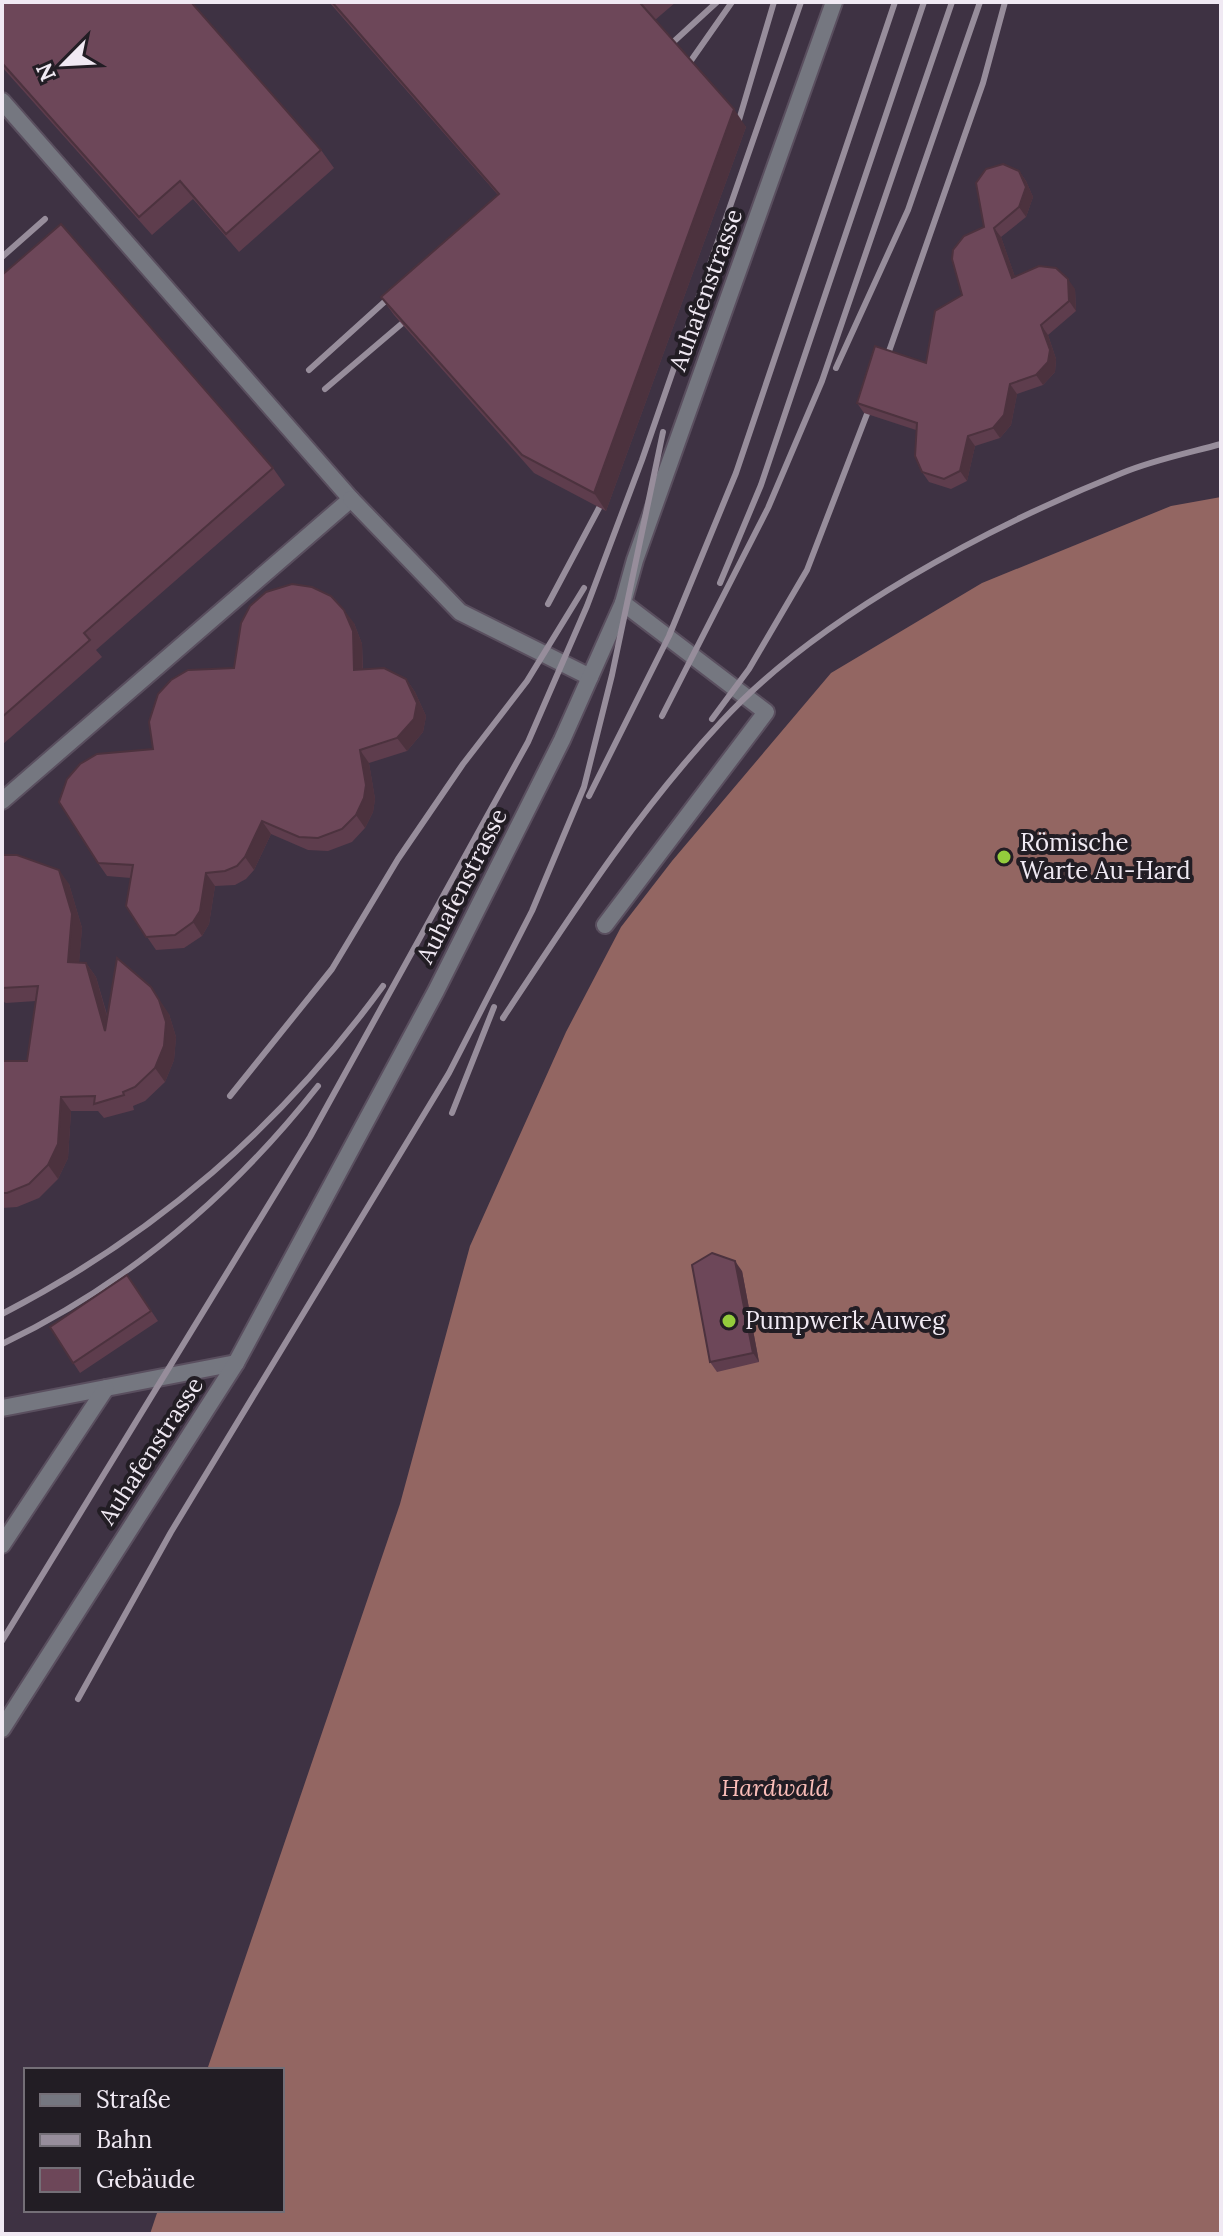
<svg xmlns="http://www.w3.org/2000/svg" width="1223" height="2236" font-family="Lora,serif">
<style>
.forest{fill:#936662}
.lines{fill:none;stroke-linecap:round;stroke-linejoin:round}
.lane-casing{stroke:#5a4f5f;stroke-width:20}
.street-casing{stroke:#5a4f5f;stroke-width:20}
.lane{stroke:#757780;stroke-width:16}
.street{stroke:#757780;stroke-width:16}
.rail{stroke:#978d9b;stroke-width:6}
.wall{fill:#5e3d4d}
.shaded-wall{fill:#4c323e}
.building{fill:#6d4759;stroke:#4c323e;stroke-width:2}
.poi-dot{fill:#94cc3c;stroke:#221d24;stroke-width:3}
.labels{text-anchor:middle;stroke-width:8;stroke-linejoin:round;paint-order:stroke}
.street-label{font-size:24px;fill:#f0e9f3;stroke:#221d24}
.poi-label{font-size:24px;fill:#f0e9f3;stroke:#221d24;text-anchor:start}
.park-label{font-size:24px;font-style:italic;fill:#fabdb8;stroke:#221d24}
</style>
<rect width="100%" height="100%" fill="#3e3243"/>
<polygon class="forest" points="1221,497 1221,2234 150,2234 158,2210 282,2210 282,2070 207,2070 400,1504 470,1246 566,1032 621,927 672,861 831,673 982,583 1171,506"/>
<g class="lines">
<defs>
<g id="lane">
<polyline points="2,101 351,499 2,801"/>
<polyline points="351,499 460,612 590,677"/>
<polyline points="605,925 766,712 623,603"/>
<polyline points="2,1408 236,1363"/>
<polyline points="2,1545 106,1388"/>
</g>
<polyline id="street" points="2,1729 236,1363 436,991 562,740 623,603 635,560 834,2"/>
</defs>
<use href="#lane" class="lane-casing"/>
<use href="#street" class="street-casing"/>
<use href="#lane" class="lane"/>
<use href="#street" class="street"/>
<g class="rail">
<polyline points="658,56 717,2"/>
<polyline points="676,74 690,62 732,2"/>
<polyline points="739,120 774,2"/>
<polyline points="2,257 45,219"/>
<polyline points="887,357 983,83 1005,2"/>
<polyline points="836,368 908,210 980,2"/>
<polyline points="309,370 402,286"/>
<polyline points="325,389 419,309"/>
<polyline points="720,583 761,485 924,2"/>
<polyline points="548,604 599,508"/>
<polyline points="662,716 768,508 822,381 952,2"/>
<polyline points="712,719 749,669 807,570 867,414"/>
<polyline points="589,796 669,636 736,473 895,2"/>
<path d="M 503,1018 C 571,915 637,812 722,721 C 819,616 990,526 1122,473 C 1153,460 1188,453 1221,444"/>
<polyline points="230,1096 332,969 398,859 463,764 527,681 584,588"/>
<polyline points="452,1113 494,1007"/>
<path d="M 2,1314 C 157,1234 281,1126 383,986"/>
<path d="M 2,1344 C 128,1284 232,1195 318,1086"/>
<polyline points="2,1641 310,1137 528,742 587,606 642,460 801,2"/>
<polyline points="78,1699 171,1532 449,1073 532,911 584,787 612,675 663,432"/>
</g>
</g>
<g class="wall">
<polygon points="2,2 321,150 334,168 239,252 193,199 152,235 2,67"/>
<polygon points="329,2 676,2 655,20 746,127 606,511 534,473 394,315 381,297 498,195"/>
<polygon points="1019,171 1026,181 1033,197 1026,217 1001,237 1015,277 1075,289 1076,311 1048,335 1056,359 1055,372 1043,385 1017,394 1011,425 1000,438 975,446 967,481 951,489 929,482 922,472 916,430 864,413 857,403 926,363 962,295 984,227"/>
<polygon points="2,275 273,468 285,485 96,650 102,657 2,745"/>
<polygon points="354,623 362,644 363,669 406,679 415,692 426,716 423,732 407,751 369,763 375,799 373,812 365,828 352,842 328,851 308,850 271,834 254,870 246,879 235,885 215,886 209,924 202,936 184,948 156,950 126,906 131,878 107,876 98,863 153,749 234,668"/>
<polygon points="2,855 69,884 82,928 79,962 86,963 96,977 108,1018 169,1014 176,1037 174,1060 165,1082 145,1101 133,1106 134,1110 104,1118 98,1111 71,1111 68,1158 58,1179 39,1198 17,1207 2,1208 2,1061 27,1061 36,1001 6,1003 2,1001"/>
<polygon points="742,1271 759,1362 717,1372 710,1362"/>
<polygon points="127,1275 158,1321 80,1373 50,1327"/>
</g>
<g class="shaded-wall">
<polygon points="734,109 746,127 606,511 594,493"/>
<polygon points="1019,171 1026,181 1033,197 1026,217 1019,207"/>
<polygon points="994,228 1001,237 1019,288 1012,278"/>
<polygon points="1068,279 1075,289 1076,311 1069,301"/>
<polygon points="1041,325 1048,335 1056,359 1055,372 1043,385 1036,375"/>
<polygon points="1010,384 1017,394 1011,425 1000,438 993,428"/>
<polygon points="968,436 975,446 967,481 960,471"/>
<polygon points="344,610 354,623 362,644 363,683 354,670"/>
<polygon points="406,679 415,692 426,716 423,732 407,751 397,738"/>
<polygon points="360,750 369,763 375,799 373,812 365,828 356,815"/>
<polygon points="262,821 271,834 254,870 245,857"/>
<polygon points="59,870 69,884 82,928 78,976 68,962"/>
<polygon points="206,873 215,886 209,924 202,936 193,922"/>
<polygon points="86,963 96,977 115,1045 105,1031"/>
<polygon points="151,987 169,1014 176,1037 174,1060 165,1082 155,1068"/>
<polygon points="61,1097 71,1111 68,1158 58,1179 48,1165"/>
<polygon points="735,1261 742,1271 759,1362 753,1353"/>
</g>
<g class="building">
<polygon points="2,2 191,2 321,150 226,234 180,181 139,217 2,63"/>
<polygon points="332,2 643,2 641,4 734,109 594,493 522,455 381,297 499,194"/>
<polygon points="1003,164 1019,171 1026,187 1019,207 994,228 1012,278 1039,266 1056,268 1068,279 1069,301 1041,325 1050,350 1048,362 1036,375 1010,384 1004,415 993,428 968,436 960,471 944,479 922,472 915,456 917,423 857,403 875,346 926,363 935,311 962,295 952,259 953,250 964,236 984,227 976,183 986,169"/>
<polygon points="61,224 273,468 84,633 90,640 2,717 2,275"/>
<polygon points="292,584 312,587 331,596 344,610 353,631 354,670 384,668 406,679 417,703 414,719 397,738 360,750 366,785 364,798 356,815 342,829 318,838 299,837 262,821 245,857 237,866 225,871 206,873 200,911 193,922 175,935 146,937 126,906 133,865 98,863 59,802 67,779 80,764 97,754 153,749 149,722 158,694 171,680 188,670 234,668 241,623 250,606 266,592"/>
<polygon points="2,855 17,855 59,870 72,914 68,962 86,963 105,1031 117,958 151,987 159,1000 166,1022 164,1046 155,1068 135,1087 123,1092 124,1095 94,1104 95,1096 61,1097 58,1144 48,1165 29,1184 7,1193 2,1193 2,1061 27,1061 38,986 2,988"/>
<polygon points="712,1253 735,1261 753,1353 710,1362 692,1265"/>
<polygon points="127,1275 151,1311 73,1363 50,1327"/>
</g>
<g class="poi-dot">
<circle cx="1004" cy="857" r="8"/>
<circle cx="729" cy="1321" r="8"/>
</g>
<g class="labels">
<g class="street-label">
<text transform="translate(706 290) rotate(-70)" y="8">Auhafenstrasse</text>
<text transform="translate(462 886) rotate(-63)" y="8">Auhafenstrasse</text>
<text transform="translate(151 1451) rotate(-57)" y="8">Auhafenstrasse</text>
</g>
<g class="poi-label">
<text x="1020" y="851">Römische<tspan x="1020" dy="28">Warte Au-Hard</tspan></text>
<text x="745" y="1329">Pumpwerk Auweg</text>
</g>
<g class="park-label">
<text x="775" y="1796">Hardwald</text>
</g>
</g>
<rect width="1223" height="2236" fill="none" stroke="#f0e9f3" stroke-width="8"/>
<rect x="24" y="2068" width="260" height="144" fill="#221d24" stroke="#746f77" stroke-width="2"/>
<rect x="40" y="2094" width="40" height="12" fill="#757780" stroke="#746f77" stroke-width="2"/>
<text x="96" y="2108" font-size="24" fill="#f0e9f3">Straße</text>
<rect x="40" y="2134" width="40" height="12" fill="#978d9b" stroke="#746f77" stroke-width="2"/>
<text x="96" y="2148" font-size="24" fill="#f0e9f3">Bahn</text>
<rect x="40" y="2168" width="40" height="24" fill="#6d4759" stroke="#746f77" stroke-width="2"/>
<text x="96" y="2188" font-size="24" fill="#f0e9f3">Gebäude</text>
<g transform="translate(64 64) rotate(246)" stroke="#221d24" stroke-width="6" paint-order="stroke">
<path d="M0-6L14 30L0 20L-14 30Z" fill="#f0e9f3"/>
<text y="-12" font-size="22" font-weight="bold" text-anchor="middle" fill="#f0e9f3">N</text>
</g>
</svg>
